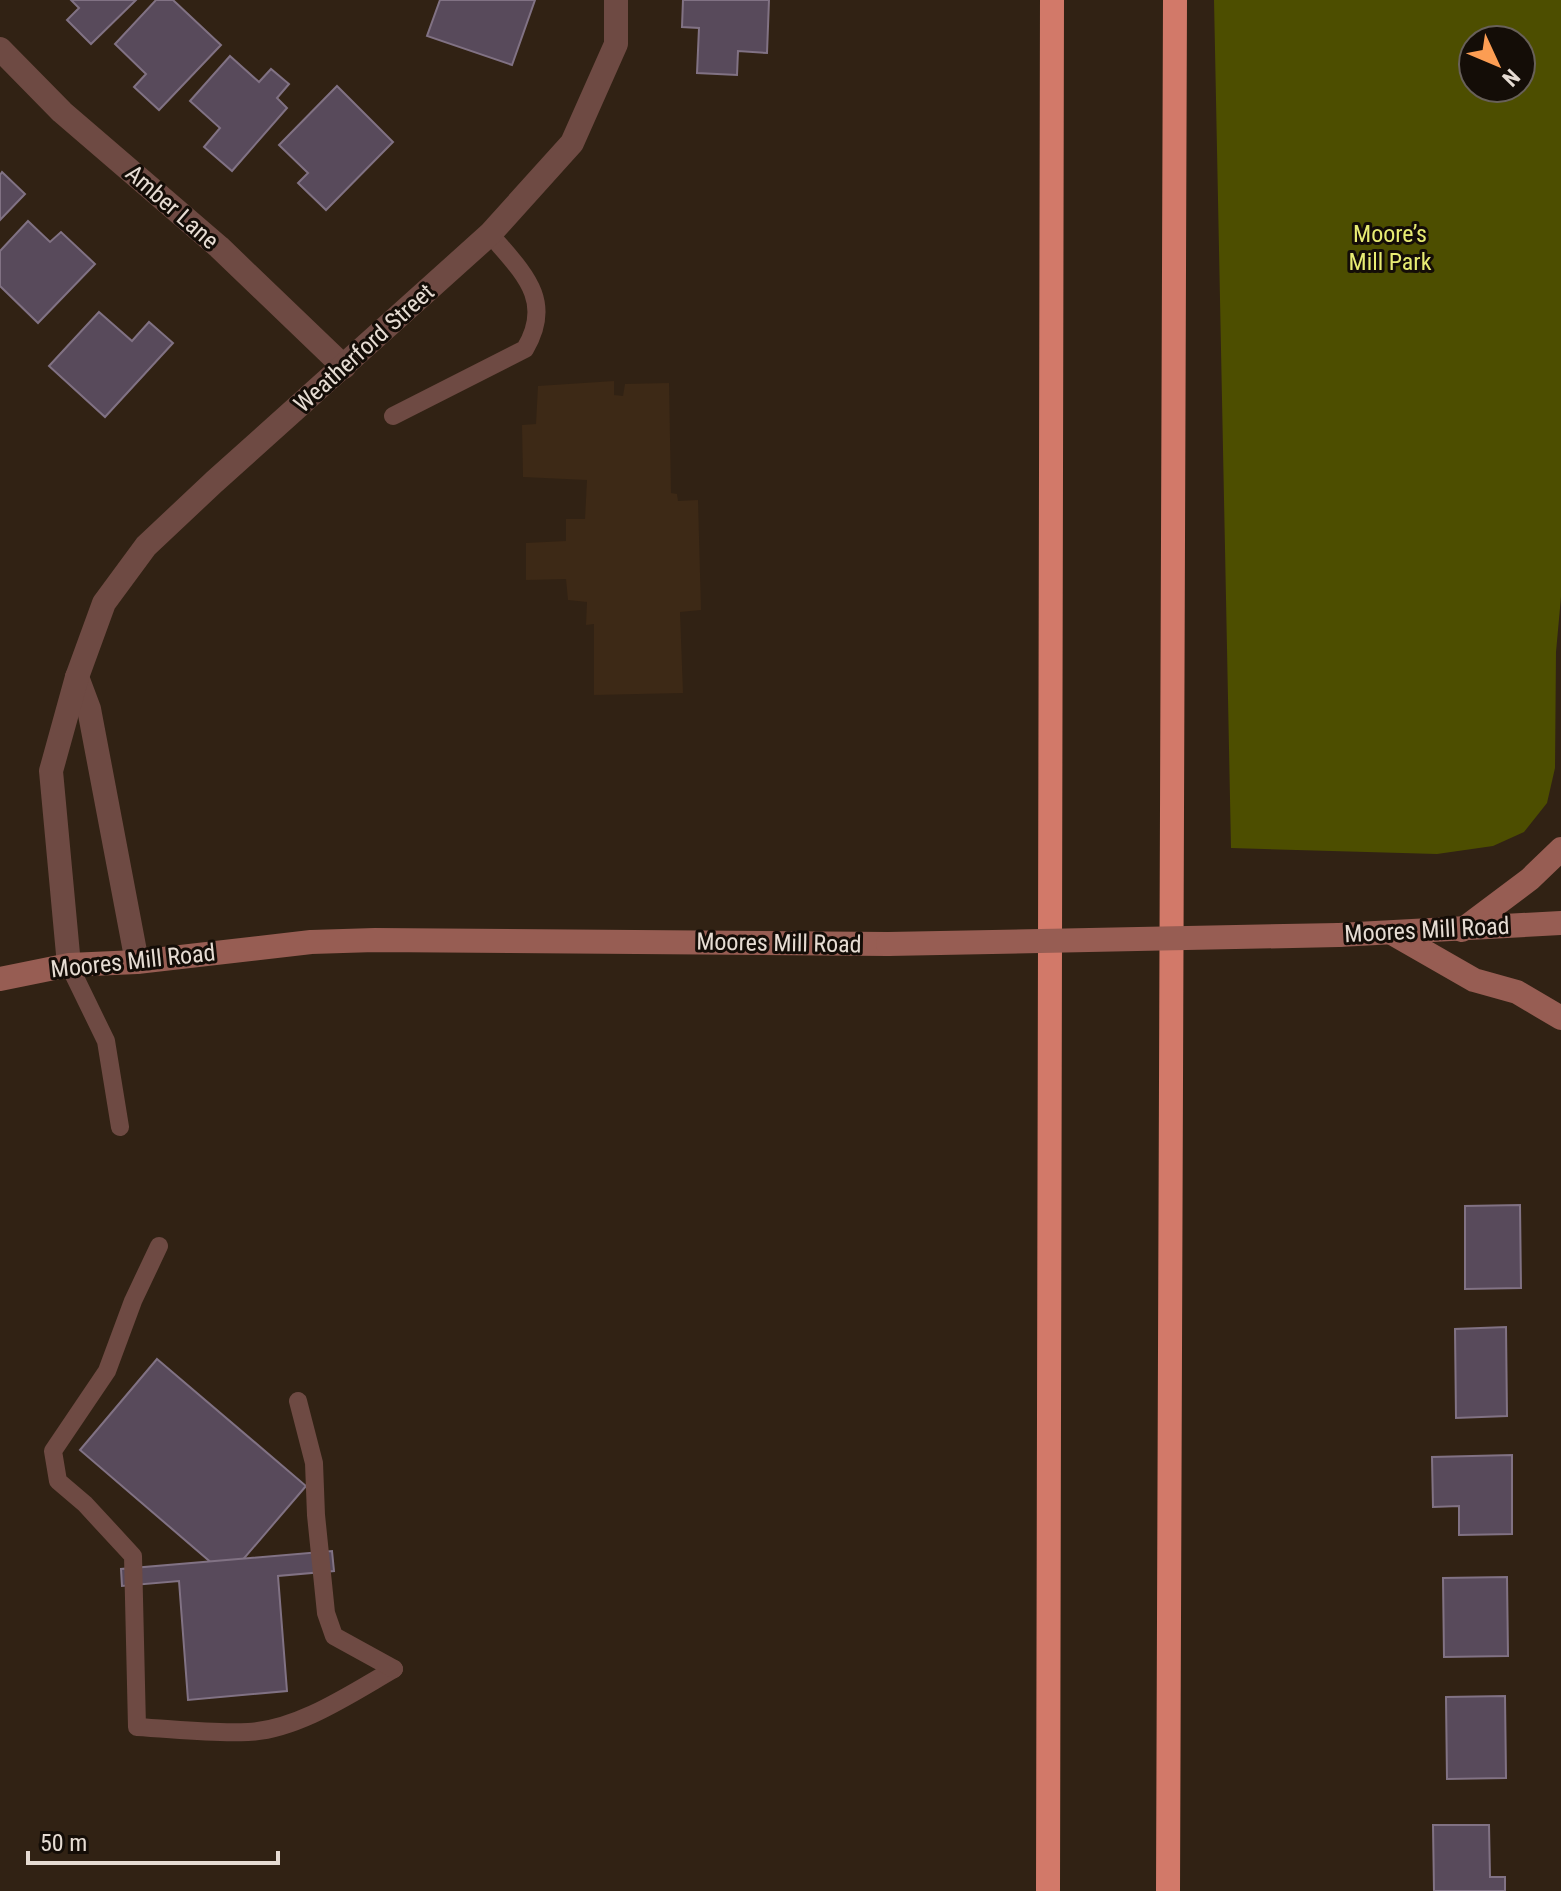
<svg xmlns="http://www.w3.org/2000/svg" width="1561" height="1891" font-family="'Roboto Condensed',sans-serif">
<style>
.built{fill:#3d2916}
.green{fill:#4d4e00;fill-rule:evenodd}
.building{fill:#584a5b;stroke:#817284;stroke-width:2}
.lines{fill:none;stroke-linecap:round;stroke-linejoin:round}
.lane{stroke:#6e4a43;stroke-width:18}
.street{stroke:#6e4a43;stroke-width:24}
.secondary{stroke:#975d53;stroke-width:24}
.highway{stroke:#d27969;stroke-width:24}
.secondary-bridge{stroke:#975d53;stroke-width:24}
.labels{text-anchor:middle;stroke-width:6;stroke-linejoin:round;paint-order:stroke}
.street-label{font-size:24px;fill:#e6dcd3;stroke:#140d07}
.park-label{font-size:24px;fill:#e8ec73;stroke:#140d07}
</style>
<rect width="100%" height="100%" fill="#312214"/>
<polygon class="built" points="614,381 614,395 623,396 625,384 669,383 671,493 677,494 678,501 698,500 701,610 680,612 683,693 594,695 594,624 586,625 587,602 568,600 566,579 526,580 526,543 566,541 566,519 585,519 587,480 523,477 522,425 536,424 538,386"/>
<path class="green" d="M 1214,0 L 1561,0 L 1561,597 L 1556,652 L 1555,768 L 1547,803 L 1524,832 L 1493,846 L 1437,854 L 1231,848 ZM 1521,40 L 1521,88 L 1473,88 L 1473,40 Z"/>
<g class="building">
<polygon points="71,0 136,0 91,44 67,20 79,8"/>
<polygon points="156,0 173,0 221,45 159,110 134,87 146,74 115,44"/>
<polygon points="440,0 535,0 512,65 427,36"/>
<polygon points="683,0 769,0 767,53 738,51 737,75 697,73 699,28 682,27"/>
<polygon points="230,56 259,82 271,69 289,84 277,98 287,108 232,171 204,147 220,128 190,101"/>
<polygon points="337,86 393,142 326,210 298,183 308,173 279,145"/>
<polygon points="2,172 25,194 0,220 0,175"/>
<polygon points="28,221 50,242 61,232 95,264 38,323 0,286 0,251"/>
<polygon points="99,312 132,341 149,322 173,343 105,417 49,366"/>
<polygon points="1520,1205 1521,1288 1465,1289 1465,1206"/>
<polygon points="1506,1327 1507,1416 1456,1418 1455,1329"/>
<polygon points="157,1359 306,1486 228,1577 80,1450"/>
<polygon points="1512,1455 1512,1534 1459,1535 1459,1506 1433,1507 1432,1457"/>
<polygon points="332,1551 334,1571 278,1576 287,1691 188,1700 179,1581 122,1586 121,1569"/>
<polygon points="1507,1577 1508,1656 1444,1657 1443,1578"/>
<polygon points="1505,1696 1506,1778 1447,1779 1446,1697"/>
<polygon points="1433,1825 1489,1825 1490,1877 1505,1877 1505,1891 1434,1891"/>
</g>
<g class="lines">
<g class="lane">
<path d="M 393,416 L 525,349 C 555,299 521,271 490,234"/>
<polyline points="69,965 106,1041 120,1127"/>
<path d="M 159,1246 L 133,1301 L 107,1371 L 53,1451 L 58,1481 L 85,1504 L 133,1556 L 137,1727 C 174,1729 212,1734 248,1732 C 298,1730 352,1693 394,1669"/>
<polyline points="298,1401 314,1463 316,1515 326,1613 334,1636 394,1669"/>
</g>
<g class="street">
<polyline points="0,49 62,112 219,247 344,367"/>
<polyline points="77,677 89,709 137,962"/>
<polyline points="69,965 51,771 77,677 104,603 146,546 214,482 490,234 572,143 616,44 616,0"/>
</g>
<g class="secondary">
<polyline points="1462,930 1530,879 1561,849"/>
<polyline points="1392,933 1474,980 1517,992 1561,1018"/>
<polyline points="1339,935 1561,923"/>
<polyline points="0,979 69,965 137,962 311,942 375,940 888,944"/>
</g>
<g class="highway">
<polyline points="1048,1891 1052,0"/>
<polyline points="1168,1891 1175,0"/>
</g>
<polyline class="secondary-bridge" points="888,944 1339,935"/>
</g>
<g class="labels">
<g class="street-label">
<text transform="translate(172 207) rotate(41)" y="8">Amber Lane</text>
<text transform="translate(364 348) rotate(-42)" y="8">Weatherford Street</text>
<text transform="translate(1427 930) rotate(-3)" y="8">Moores Mill Road</text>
<text transform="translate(779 943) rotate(1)" y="8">Moores Mill Road</text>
<text transform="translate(133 961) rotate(-6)" y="8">Moores Mill Road</text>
</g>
<g class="park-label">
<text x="1390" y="242">Moore’s<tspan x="1390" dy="28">Mill Park</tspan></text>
</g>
</g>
<g transform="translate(1497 64) rotate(134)"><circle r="38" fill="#140d07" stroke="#686059" stroke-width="2"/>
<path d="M0-6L14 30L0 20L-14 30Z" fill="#fc9d53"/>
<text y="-12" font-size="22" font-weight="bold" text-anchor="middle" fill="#e6dcd3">N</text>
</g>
<path d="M28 1851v12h250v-12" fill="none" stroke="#e6dcd3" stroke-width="4"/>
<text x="40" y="1851" font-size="24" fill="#e6dcd3" stroke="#140d07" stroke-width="6" paint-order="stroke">50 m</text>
</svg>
